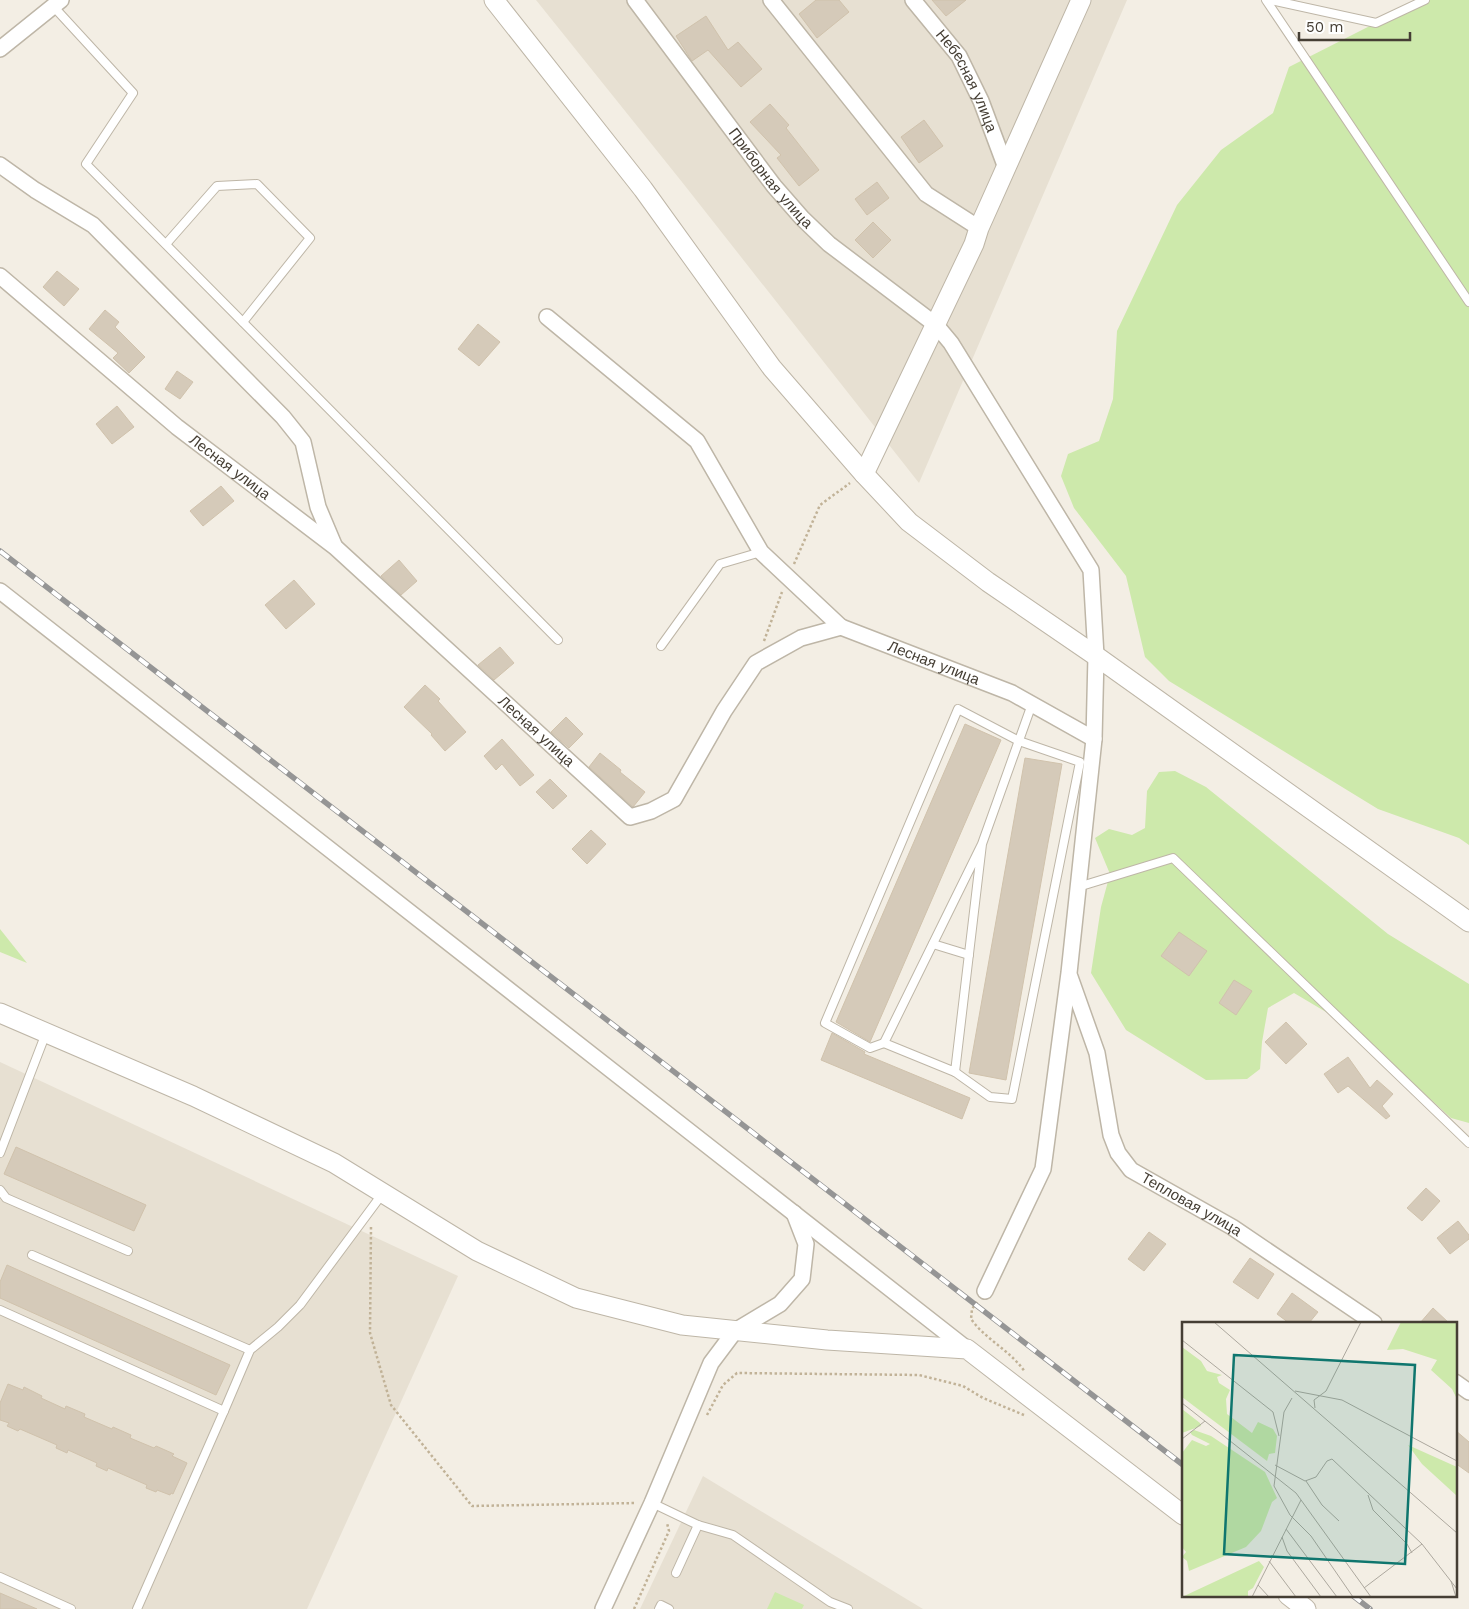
<svg xmlns="http://www.w3.org/2000/svg" width="1469" height="1609" font-family="'Work Sans',sans-serif">
<style>
.residential{fill:#e7e0d2}
.green{fill:#cde9ab}
.building{fill:#d5cab9;stroke:#d0c2ac}
.lines{fill:none;stroke-linecap:round;stroke-linejoin:round}
.service-casing{stroke:#beb6a7;stroke-width:10}
.minor-casing{stroke:#beb6a7;stroke-width:18}
.tertiary-casing{stroke:#beb6a7;stroke-width:21}
.path{stroke:#c1b297;stroke-width:2.5;stroke-dasharray:2.5 2.5;stroke-linecap:butt}
.service{stroke:#fff;stroke-width:8}
.minor{stroke:#fff;stroke-width:15}
.tertiary{stroke:#fff;stroke-width:19}
.rail-casing{stroke:#959595;stroke-width:5.5}
.rail{stroke:#fff;stroke-width:4;stroke-dasharray:11;stroke-linecap:butt}
.labels{text-anchor:middle;stroke-width:4;stroke-linejoin:round;paint-order:stroke}
.street-label{font-size:15px;fill:#453e34;stroke:#fff}
.inset-road{fill:none;stroke:#ada89e;stroke-width:1}
.view{fill:#0f766e;fill-opacity:0.15;stroke:#0f766e;stroke-width:2.5}
.inset-edge{fill:none;stroke:#453e34;stroke-width:2.5}
</style>
<rect width="100%" height="100%" fill="#f3eee4"/>
<g class="residential">
<polygon points="536,0 1127,0 919,483 682,182"/>
<polygon points="0,1062 458,1276 307,1609 0,1609"/>
<polygon points="703,1476 923,1609 640,1609"/>
</g>
<g class="green">
<polygon points="1421,0 1469,0 1469,845 1459,838 1378,809 1169,681 1145,657 1126,576 1074,508 1061,476 1068,454 1099,441 1113,399 1117,331 1177,205 1221,150 1273,113 1289,67"/>
<polygon points="1175,771 1206,787 1388,934 1469,984 1469,1123 1451,1118 1353,1028 1294,993 1268,1008 1262,1042 1260,1069 1247,1079 1206,1080 1126,1030 1091,973 1101,907 1110,874 1095,838 1109,829 1132,835 1145,828 1147,791 1159,772"/>
<polygon points="0,929 27,963 0,952"/>
<polygon points="775,1592 804,1605 802,1609 767,1609"/>
</g>
<g class="building">
<polygon points="816,0 839,0 849,12 817,38 799,14"/>
<polygon points="932,0 966,0 946,16"/>
<polygon points="706,16 728,50 738,42 762,69 741,87 708,50 692,61 676,36"/>
<polygon points="770,104 789,125 786,128 819,170 799,186 777,158 781,155 750,122"/>
<polygon points="924,120 943,146 919,163 901,137"/>
<polygon points="877,182 889,198 867,215 855,199"/>
<polygon points="873,222 891,240 873,258 855,240"/>
<polygon points="57,271 79,289 64,306 43,287"/>
<polygon points="105,310 119,322 115,327 145,357 129,373 113,358 118,353 89,329"/>
<polygon points="478,324 500,342 479,366 458,349"/>
<polygon points="177,371 193,382 180,399 165,389"/>
<polygon points="117,406 134,427 112,444 96,424"/>
<polygon points="221,486 234,501 203,526 190,511"/>
<polygon points="399,560 417,581 401,595 381,576"/>
<polygon points="294,580 315,604 286,629 265,605"/>
<polygon points="500,647 514,663 494,680 478,665"/>
<polygon points="425,685 440,699 438,701 466,732 445,751 431,735 432,734 404,707"/>
<polygon points="566,717 583,734 569,748 551,732"/>
<polygon points="965,724 1001,740 870,1042 836,1022"/>
<polygon points="502,739 534,775 520,786 502,764 496,770 484,756"/>
<polygon points="600,753 621,770 620,772 645,792 633,807 589,767"/>
<polygon points="1025,758 1062,764 1006,1080 969,1073"/>
<polygon points="550,779 567,796 553,809 536,792"/>
<polygon points="591,830 606,844 587,864 572,849"/>
<polygon points="1179,932 1207,951 1189,976 1161,956"/>
<polygon points="1234,980 1252,991 1236,1015 1219,1003"/>
<polygon points="1286,1022 1307,1044 1286,1064 1265,1042"/>
<polygon points="832,1033 865,1052 864,1054 970,1098 962,1119 821,1060"/>
<polygon points="1348,1057 1370,1088 1377,1080 1393,1094 1382,1106 1390,1116 1386,1119 1348,1086 1338,1093 1324,1074"/>
<polygon points="16,1147 146,1205 134,1231 4,1174"/>
<polygon points="1426,1188 1440,1201 1422,1221 1407,1208"/>
<polygon points="1458,1221 1469,1235 1469,1239 1450,1254 1437,1238"/>
<polygon points="1149,1232 1166,1244 1144,1271 1128,1259"/>
<polygon points="1250,1258 1274,1274 1258,1299 1233,1282"/>
<polygon points="7,1265 230,1365 216,1395 0,1298 0,1282"/>
<polygon points="1292,1293 1318,1312 1309,1323 1289,1323 1277,1314"/>
<polygon points="1433,1308 1449,1323 1420,1323"/>
<polygon points="8,1384 23,1390 24,1387 42,1396 41,1398 65,1409 66,1406 85,1414 84,1417 112,1429 113,1427 131,1435 130,1438 154,1448 156,1446 174,1454 172,1456 187,1463 173,1494 171,1493 170,1495 157,1490 156,1492 146,1488 147,1485 108,1468 107,1471 96,1466 97,1463 68,1450 67,1453 56,1448 57,1445 20,1429 18,1431 7,1426 9,1423 0,1420 0,1403"/>
<polygon points="1455,1430 1469,1442 1469,1473 1455,1463"/>
<polygon points="0,1593 37,1609 0,1609"/>
</g>
<g class="lines">
<defs>
<g id="service">
<polyline points="1266,0 1469,302"/>
<polyline points="1271,0 1376,23 1425,0"/>
<polyline points="53,6 133,93 86,164 558,640"/>
<polyline points="166,244 217,186 257,184 310,238 243,322"/>
<polyline points="661,646 720,564 761,552"/>
<polyline points="982,844 955,1072 884,1043 982,844 1032,704"/>
<polyline points="1078,887 1173,858 1469,1143"/>
<polyline points="933,944 969,955"/>
<polyline points="884,1043 870,1048 825,1023 958,709 1019,741 1080,762 1012,1099 990,1097 955,1072"/>
<polyline points="0,1153 46,1033"/>
<polyline points="0,1190 6,1198 128,1251"/>
<polyline points="32,1255 250,1350"/>
<polyline points="0,1310 224,1411 250,1350 278,1327 300,1305 383,1193"/>
<polyline points="652,1503 698,1525 733,1535 830,1602 848,1609"/>
<polyline points="676,1573 698,1525"/>
<polyline points="0,1577 71,1609"/>
<polyline points="137,1609 224,1411"/>
<polyline points="659,1609 661,1605 669,1609"/>
</g>
<g id="minor">
<path id="s1" d="M 635,0 L 774,186 L 802,218 L 829,244 L 936,325 L 951,343 L 1091,570 L 1096,656 L 1094,739 L 1069,973 L 1043,1169 L 985,1291"/>
<polyline points="771,0 926,194 979,228"/>
<path id="s2" d="M 913,0 L 959,56 L 981,101 L 1006,168"/>
<polyline points="0,49 61,0"/>
<polyline points="0,165 35,190 93,225 283,417 303,442 318,507 334,545"/>
<path id="s3" d="M 0,276 L 177,427 L 335,547 L 630,817 L 651,811 L 674,799 L 724,711 L 756,663 L 801,638 L 841,627 L 1012,693 L 1094,739"/>
<polyline points="547,317 697,441 761,552 841,627"/>
<polyline points="0,591 967,1349"/>
<path id="s4" d="M 1070,977 L 1097,1053 L 1111,1135 L 1118,1153 L 1131,1170 L 1232,1227 L 1374,1323"/>
<polyline points="1455,1382 1469,1392"/>
<polyline points="603,1609 652,1503 711,1363 735,1331 780,1304 802,1279 806,1244 794,1213"/>
</g>
<g id="tertiary">
<polyline points="494,0 643,189 772,368 864,474 909,522 988,582 1096,656 1469,922"/>
<polyline points="864,474 974,244 979,228 1081,0"/>
<polyline points="0,1013 193,1096 334,1163 477,1251 576,1298 682,1325 827,1340 967,1349 1183,1515"/>
<polyline points="1288,1595 1306,1609"/>
</g>
</defs>
<use href="#service" class="service-casing"/>
<use href="#minor" class="minor-casing"/>
<use href="#tertiary" class="tertiary-casing"/>
<g class="path">
<polyline points="794,564 820,505 850,483"/>
<polyline points="764,641 782,592"/>
<polyline points="371,1227 370,1333 391,1405 472,1506 636,1503"/>
<path d="M 977,1302 L 972,1309 L 971,1319 C 986,1340 1010,1350 1025,1372"/>
<polyline points="707,1415 723,1385 737,1373 919,1375 963,1386 983,1398 1024,1415"/>
<polyline points="634,1609 669,1531 667,1523"/>
</g>
<use href="#service" class="service"/>
<use href="#minor" class="minor"/>
<use href="#tertiary" class="tertiary"/>
<defs>
<g id="rail">
<polyline points="0,551 1183,1465"/>
<polyline points="1352,1595 1370,1609"/>
</g>
</defs>
<use href="#rail" class="rail-casing"/>
<use href="#rail" class="rail"/>
</g>
<g class="labels">
<g class="street-label">
<text dy="5" stroke="none"><textPath href="#s2" startOffset="98">Небесная улица</textPath></text>
<text dy="5" stroke="none"><textPath href="#s1" startOffset="224">Приборная улица</textPath></text>
<text dy="5" stroke="none"><textPath href="#s3" startOffset="299">Лесная улица</textPath></text>
<text dy="5" stroke="none"><textPath href="#s3" startOffset="1230">Лесная улица</textPath></text>
<text dy="5" stroke="none"><textPath href="#s3" startOffset="704">Лесная улица</textPath></text>
<text dy="5" stroke="none"><textPath href="#s4" startOffset="274">Тепловая улица</textPath></text>
</g>
</g>
<g transform="translate(1182 1322)">
<rect width="275" height="275" fill="#f3eee4"/>
<path d="M 219,0 L 275,0 L 275,77 L 270,67 L 249,48 L 255,38 L 221,27 L 205,28 ZM 0,25 L 19,39 L 25,49 L 40,53 L 35,55 L 37,61 L 48,68 L 44,77 L 45,92 L 70,111 L 76,100 L 91,107 L 95,114 L 93,131 L 87,132 L 85,139 L 0,75 ZM 0,87 L 18,101 L 19,104 L 0,111 ZM 12,108 L 29,114 L 83,150 L 95,176 L 90,180 L 79,209 L 64,225 L 7,249 L 5,239 L 0,235 L 4,230 L 0,225 L 0,131 L 10,118 L 24,124 L 28,122 L 10,113 L 8,110 ZM 226,123 L 275,145 L 275,174 L 240,142 ZM 77,239 L 82,245 L 71,266 L 66,269 L 66,275 L 0,275 Z" fill="#cde9ab"/>
<path class="inset-road" d="M 32,0 L 275,211M 0,18 L 91,90 L 97,114M 113,69 L 160,78 L 275,139M 110,76 L 102,90 L 92,164 L 108,193 L 129,214 L 171,275M 0,81 L 114,171 L 189,275M 133,86 L 132,78 L 144,69 L 179,0M 0,117 L 23,99M 93,143 L 123,159 L 134,155 L 145,139 L 150,137 L 240,222 L 275,267M 124,159 L 140,183 L 157,199M 186,173 L 191,188 L 225,222 L 230,231M 104,207 L 155,275M 100,215 L 105,229 L 139,275M 87,239 L 114,275M 269,259 L 274,275M 76,263 L 87,275M 182,266 L 240,222M 70,275 L 119,178"/>
<path class="view" d="M 52,33 L 233,43 L 223,242 L 42,232 Z"/>
<rect width="275" height="275" class="inset-edge"/>
</g>
<path d="M1299 32v8h111v-8" fill="none" stroke="#453e34" stroke-width="2.5"/>
<text x="1306" y="32" font-size="15" fill="#453e34" stroke="#ffffff" stroke-width="4" paint-order="stroke">50 m</text>
</svg>
